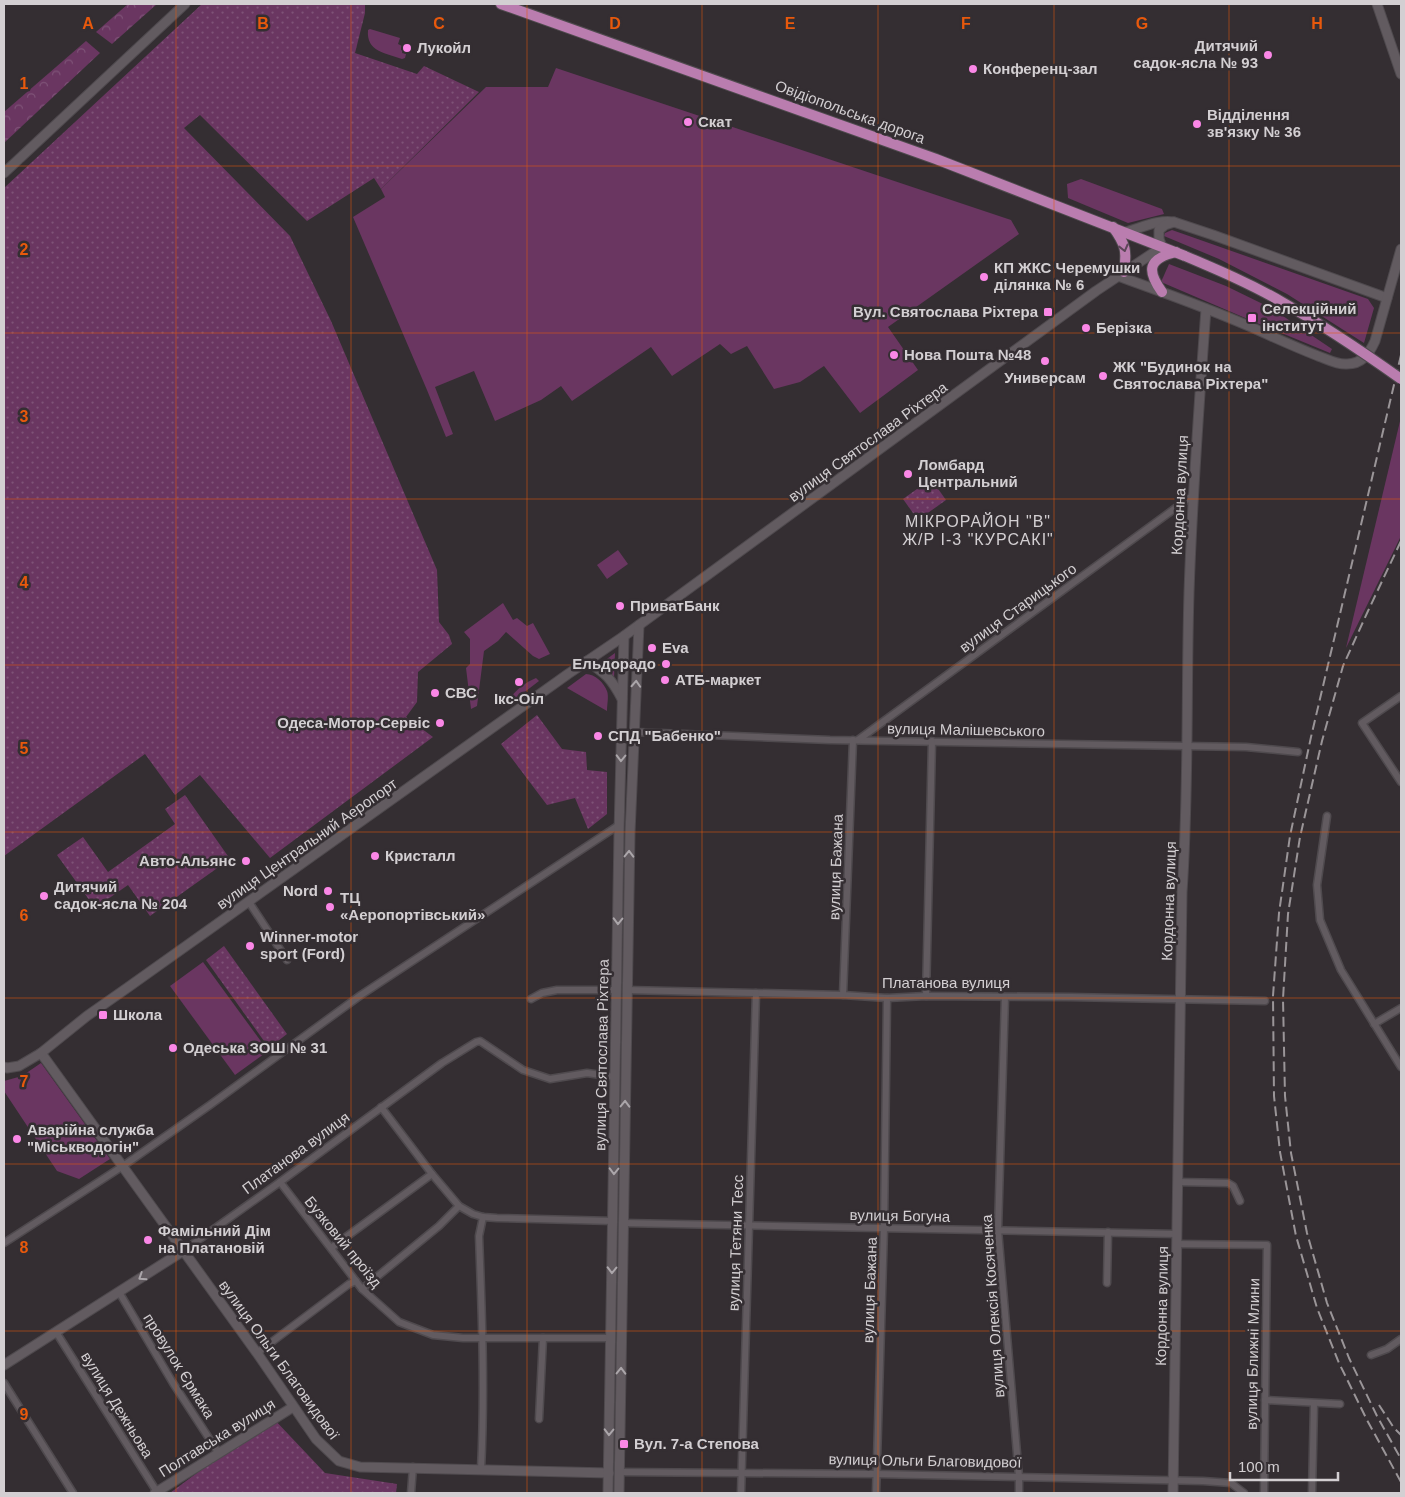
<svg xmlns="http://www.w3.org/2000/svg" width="1405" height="1497" font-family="Helvetica,sans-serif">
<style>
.grass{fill:#6a3661}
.forest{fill:url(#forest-crowns)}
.park{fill:url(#park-dots)}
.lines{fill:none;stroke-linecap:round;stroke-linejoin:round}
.street-casing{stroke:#4f4a4e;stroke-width:9}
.secondary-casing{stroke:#4f4a4e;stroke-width:11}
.primary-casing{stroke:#4f4a4e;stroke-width:12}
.street{stroke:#625b60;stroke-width:6}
.secondary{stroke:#625b60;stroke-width:9}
.primary{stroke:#ba7daf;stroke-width:10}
.rail{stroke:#9a9598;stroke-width:2;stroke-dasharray:10 5;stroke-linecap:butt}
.primary-bridge-casing{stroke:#4f4a4e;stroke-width:12;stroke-linecap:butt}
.primary-bridge{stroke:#ba7daf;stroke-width:10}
.oneway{stroke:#5c4658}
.oneway2{stroke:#aba6aa}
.grid{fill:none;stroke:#e8590c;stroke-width:1;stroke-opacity:0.55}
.poi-dot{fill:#fa87e6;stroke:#342e32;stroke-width:2}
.labels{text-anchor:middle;stroke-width:5;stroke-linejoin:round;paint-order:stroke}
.poi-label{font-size:15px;font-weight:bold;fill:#d3cfd2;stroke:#342e32;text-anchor:start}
.street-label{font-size:15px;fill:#d3cfd2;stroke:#342e32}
.neighbourhood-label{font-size:16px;letter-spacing:1px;fill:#d3cfd2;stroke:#342e32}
.grid-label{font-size:16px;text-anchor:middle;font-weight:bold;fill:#e8590c;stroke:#342e32;stroke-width:5;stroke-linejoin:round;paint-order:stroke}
</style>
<defs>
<pattern id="forest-crowns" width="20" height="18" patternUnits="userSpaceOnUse" patternTransform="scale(1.25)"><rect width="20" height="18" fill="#6a3661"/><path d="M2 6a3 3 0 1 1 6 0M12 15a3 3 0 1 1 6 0" fill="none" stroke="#7e5277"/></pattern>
<pattern id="park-dots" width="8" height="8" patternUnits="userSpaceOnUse" patternTransform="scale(1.25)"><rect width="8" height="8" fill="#6a3661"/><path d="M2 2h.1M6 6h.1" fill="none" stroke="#7e5277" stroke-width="1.8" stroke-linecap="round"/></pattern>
</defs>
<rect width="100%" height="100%" fill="#342e32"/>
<g class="grass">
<path d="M 370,29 L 400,38 L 398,44 L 402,46 L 401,50 L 403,50 L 402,53 L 406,54 L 405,58 L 402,59 C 386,53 366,52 368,30 Z"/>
<polygon points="556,68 1011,220 1019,234 888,327 918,370 860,413 824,366 800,382 774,389 747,346 731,354 720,344 672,376 651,347 572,401 561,386 541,400 495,421 474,371 435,387 453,434 446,437 427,390 353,217 385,197 381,189 486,87 548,87"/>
<polygon points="1081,179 1162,209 1164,214 1128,223 1068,198 1067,184"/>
<polygon points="1172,230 1368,299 1374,308 1364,343 1287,294 1219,259 1164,236 1165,233"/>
<polygon points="1169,264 1226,286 1271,308 1332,349 1330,353 1257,323 1161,282"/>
<polygon points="1401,417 1401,536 1346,648"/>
<polygon points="618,550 628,564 607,579 597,565"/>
<polygon points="503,603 513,620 517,618 527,626 533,623 550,654 539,659 533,656 506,632 498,641 484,651 477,706 471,709 466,668 470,664 470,639 464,632"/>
<polygon points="615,653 614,679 600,664"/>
<path d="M 586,674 C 595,674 604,683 607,691 C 609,696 607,705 607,711 L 567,688 Z"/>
<path d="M 536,678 L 539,681 L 513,701 L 511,700 L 511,697 C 517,689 526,682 536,678 Z"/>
<polygon points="203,962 268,1051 235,1075 170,986"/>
<polygon points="41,1063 110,1159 79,1179 57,1171 4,1091 4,1081 22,1076"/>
</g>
<g class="forest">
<polygon points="128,4 157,4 112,44 96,32"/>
<polygon points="86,41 100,53 4,143 4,112"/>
</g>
<g class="park">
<polygon points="202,4 365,4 365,13 355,53 417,74 424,66 479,92 381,189 374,178 307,221 200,115 184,128 290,236 331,321 437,570 439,622 449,635 452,644 418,672 417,702 406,717 433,737 270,858 200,775 175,795 145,754 4,856 4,188"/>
<polygon points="931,479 946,500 918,520 903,499"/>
<polygon points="537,715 562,749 586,752 587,770 607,772 607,814 588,829 575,798 547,805 501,744"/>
<polygon points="185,795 230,859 150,916 128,885 95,908 57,855 83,837 108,872 175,824 165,809"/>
<polygon points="224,946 287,1034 269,1048 206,960"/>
<polygon points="272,1417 325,1473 397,1484 396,1493 170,1493"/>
</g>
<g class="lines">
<defs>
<g id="street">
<polyline points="1401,696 1362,723 1401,782"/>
<polyline points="634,732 830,740 1246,747 1298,752"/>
<polyline points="858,740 1192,496"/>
<polyline points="1327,816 1317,885 1320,920 1341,970 1401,1067"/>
<polyline points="249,902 287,960"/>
<polyline points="627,990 843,995 887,998 926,996 1070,997 1265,1001"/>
<polyline points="843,995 853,740"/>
<polyline points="926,996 932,741"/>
<polyline points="1005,997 998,1230 1019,1477 1019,1493"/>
<polyline points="531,999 542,993 557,990 617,990"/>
<polyline points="1374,1024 1401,1008"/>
<polyline points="381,1107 432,1174 459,1206 473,1214 483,1217 497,1218 613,1221"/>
<polyline points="280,1182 362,1289 399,1322 433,1335 463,1338 543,1338 539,1419"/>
<polyline points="1178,1182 1228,1183 1233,1186 1240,1201"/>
<polyline points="623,1223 1177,1234"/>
<polyline points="4,1243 123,1166 210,1105 361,995 619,825"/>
<polyline points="1177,1244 1267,1245 1264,1493"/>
<polyline points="331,1248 432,1174"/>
<polyline points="183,1251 280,1182 442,1063 476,1042 480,1041 523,1070 550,1079 587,1073 615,1077"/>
<polyline points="1107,1283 1108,1232"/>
<polyline points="362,1289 439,1226 459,1206"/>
<polyline points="119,1292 173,1383 218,1452"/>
<polyline points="56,1332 157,1492"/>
<polyline points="543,1338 611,1338"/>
<polyline points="257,1353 349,1284 356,1281"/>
<polyline points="1371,1355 1387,1349 1401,1339"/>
<polyline points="4,1383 73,1493"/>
<polyline points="1265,1400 1340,1404"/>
<path d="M 481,1469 C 485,1391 482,1314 479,1236 L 483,1217"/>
<polyline points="619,1472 876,1474 1203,1481 1231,1483 1244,1493"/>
<polyline points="411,1493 413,1467"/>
<polyline points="741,1493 756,993"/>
<polyline points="876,1493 884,1228 887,998"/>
<polyline points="1312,1493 1314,1404"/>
</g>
<g id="secondary">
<polyline points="1377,4 1401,74"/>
<polyline points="4,173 185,4"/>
<path d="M 1126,232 C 1141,228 1159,219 1174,222 L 1213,235 L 1387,298"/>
<path d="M 1118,276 C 1162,292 1208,308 1251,327 C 1273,337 1295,347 1318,356 C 1327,359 1337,365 1347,364 C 1362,364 1369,354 1375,341 L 1401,249"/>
<path d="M 587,661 C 606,674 611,678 622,699"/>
<polyline points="41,1053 257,1353 316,1439 339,1461 360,1467 609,1473"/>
<polyline points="4,1067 7,1068 19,1066 41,1053 87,1016 127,988 568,674 624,636 1096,291 1162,247 1159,239 1159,230 1165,225 1174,222"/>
<polyline points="4,1365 183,1251"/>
<polyline points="155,1493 293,1407"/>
<polyline points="608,1493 619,832 624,636"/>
<polyline points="619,1493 630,833 639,625"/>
<path d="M 1173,1493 L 1182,892 C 1189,793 1186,693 1189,593 C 1192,498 1199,404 1206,309"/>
</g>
<g id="primary">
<polyline points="501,4 936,159 1185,256"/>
<path d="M 1113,227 C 1126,245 1127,251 1124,272"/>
<path d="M 1162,292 C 1147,271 1147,259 1176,252"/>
</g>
</defs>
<use href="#street" class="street-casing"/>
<use href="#secondary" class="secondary-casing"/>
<use href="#primary" class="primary-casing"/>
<use href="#street" class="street"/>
<use href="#secondary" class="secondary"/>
<use href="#primary" class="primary"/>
<g class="rail">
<polyline points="1401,355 1311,737 1290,836 1279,913 1273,996 1274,1096 1280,1152 1296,1236 1317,1308 1339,1363 1367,1420 1401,1482"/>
<polyline points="1401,541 1368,611 1343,666 1322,741 1300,837 1288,914 1283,999 1285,1096 1291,1153 1307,1233 1327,1303 1349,1358 1377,1416 1401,1459"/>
<polyline points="1379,1405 1394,1428 1401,1435"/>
</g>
<defs>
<path id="primary-bridge" d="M 1185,256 C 1218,270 1251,284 1282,302 C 1323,325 1363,352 1401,379"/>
</defs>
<use href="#primary-bridge" class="primary-bridge-casing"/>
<use href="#primary-bridge" class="primary-bridge"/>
</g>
<defs><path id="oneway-chevron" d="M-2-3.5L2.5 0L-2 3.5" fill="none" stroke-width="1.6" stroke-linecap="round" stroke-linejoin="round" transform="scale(1.25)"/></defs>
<use class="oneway" href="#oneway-chevron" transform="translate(1124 248) rotate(76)"/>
<g class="oneway2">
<use href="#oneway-chevron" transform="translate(636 684) rotate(-87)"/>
<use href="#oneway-chevron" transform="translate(621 758) rotate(91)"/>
<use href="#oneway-chevron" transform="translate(629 854) rotate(-89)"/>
<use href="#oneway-chevron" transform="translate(618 921) rotate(91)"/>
<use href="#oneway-chevron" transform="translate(625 1104) rotate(-89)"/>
<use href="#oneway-chevron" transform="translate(614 1171) rotate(91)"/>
<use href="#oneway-chevron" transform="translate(612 1270) rotate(91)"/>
<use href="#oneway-chevron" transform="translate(142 1277) rotate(147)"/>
<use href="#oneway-chevron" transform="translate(621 1371) rotate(-89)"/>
<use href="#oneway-chevron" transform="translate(609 1432) rotate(91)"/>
</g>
<path class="grid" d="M 176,4 L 176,1493M 351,4 L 351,1493M 527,4 L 527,1493M 702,4 L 702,1493M 878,4 L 878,1493M 1054,4 L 1054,1493M 1229,4 L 1229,1493M 4,166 L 1401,166M 4,333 L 1401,333M 4,499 L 1401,499M 4,665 L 1401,665M 4,832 L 1401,832M 4,998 L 1401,998M 4,1164 L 1401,1164M 4,1331 L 1401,1331"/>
<g class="poi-dot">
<circle cx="407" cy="48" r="5"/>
<circle cx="1268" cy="55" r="5"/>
<circle cx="973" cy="69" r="5"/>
<circle cx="688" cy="122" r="5"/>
<circle cx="1197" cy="124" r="5"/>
<circle cx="984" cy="277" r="5"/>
<rect x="1043" y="307" width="10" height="10" rx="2.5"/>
<rect x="1247" y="313" width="10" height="10" rx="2.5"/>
<circle cx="1086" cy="328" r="5"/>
<circle cx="894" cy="355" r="5"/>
<circle cx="1045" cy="361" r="5"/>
<circle cx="1103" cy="376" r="5"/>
<circle cx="908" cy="474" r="5"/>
<circle cx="620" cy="606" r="5"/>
<circle cx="652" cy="648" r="5"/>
<circle cx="666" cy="664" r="5"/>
<circle cx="665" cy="680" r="5"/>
<circle cx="519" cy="682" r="5"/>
<circle cx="435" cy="693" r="5"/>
<circle cx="440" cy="723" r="5"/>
<circle cx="598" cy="736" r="5"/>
<circle cx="375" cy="856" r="5"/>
<circle cx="246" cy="861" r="5"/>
<circle cx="328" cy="891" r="5"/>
<circle cx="44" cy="896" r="5"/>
<circle cx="330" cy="907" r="5"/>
<circle cx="250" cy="946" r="5"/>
<rect x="98" y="1010" width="10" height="10" rx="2.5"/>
<circle cx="173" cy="1048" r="5"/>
<circle cx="17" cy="1139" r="5"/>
<circle cx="148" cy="1240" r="5"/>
<rect x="619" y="1439" width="10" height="10" rx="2.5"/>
</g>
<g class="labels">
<g class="poi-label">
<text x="1258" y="51" text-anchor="end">Дитячий<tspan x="1258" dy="17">садок-ясла № 93</tspan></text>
<text x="417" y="53">Лукойл</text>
<text x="983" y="74">Конференц-зал</text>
<text x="1207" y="120">Відділення<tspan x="1207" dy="17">зв'язку № 36</tspan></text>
<text x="698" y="127">Скат</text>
<text x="994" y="273">КП ЖКС Черемушки<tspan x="994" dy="17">ділянка № 6</tspan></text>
<text x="1262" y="314">Селекційний<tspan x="1262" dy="17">інститут</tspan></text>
<text x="1038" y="317" text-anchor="end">Вул. Святослава Ріхтера</text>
<text x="1096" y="333">Берізка</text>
<text x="904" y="360">Нова Пошта №48</text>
<text x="1113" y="372">ЖК "Будинок на<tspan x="1113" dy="17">Святослава Ріхтера"</tspan></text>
<text x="1045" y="383" text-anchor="middle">Универсам</text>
<text x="918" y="470">Ломбард<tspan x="918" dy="17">Центральний</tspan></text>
<text x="630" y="611">ПриватБанк</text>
<text x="662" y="653">Eva</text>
<text x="656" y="669" text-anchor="end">Ельдорадо</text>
<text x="675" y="685">АТБ-маркет</text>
<text x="445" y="698">СВС</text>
<text x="519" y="704" text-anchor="middle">Ікс-Оіл</text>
<text x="430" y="728" text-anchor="end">Одеса-Мотор-Сервіс</text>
<text x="608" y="741">СПД "Бабенко"</text>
<text x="385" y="861">Кристалл</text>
<text x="236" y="866" text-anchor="end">Авто-Альянс</text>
<text x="54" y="892">Дитячий<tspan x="54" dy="17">садок-ясла № 204</tspan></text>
<text x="318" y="896" text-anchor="end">Nord</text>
<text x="340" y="903">ТЦ<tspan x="340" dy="17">«Аеропортівський»</tspan></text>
<text x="260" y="942">Winner-motor<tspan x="260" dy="17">sport (Ford)</tspan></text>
<text x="113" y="1020">Школа</text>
<text x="183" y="1053">Одеська ЗОШ № 31</text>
<text x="27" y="1135">Аварійна служба<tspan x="27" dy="17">"Міськводогін"</tspan></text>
<text x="158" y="1236">Фамільний Дім<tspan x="158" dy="17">на Платановій</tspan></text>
<text x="634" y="1449">Вул. 7-а Степова</text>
</g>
<g class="street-label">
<text transform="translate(850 112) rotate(20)" y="5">Овідіопольська дорога</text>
<text transform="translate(868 442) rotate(-36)" y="5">вулиця Святослава Ріхтера</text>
<text transform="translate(1180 495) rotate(-87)" y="5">Кордонна вулиця</text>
<text transform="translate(1018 608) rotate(-36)" y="5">вулиця Старицького</text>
<text transform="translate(966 730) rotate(1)" y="5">вулиця Малішевського</text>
<text transform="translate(307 844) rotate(-35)" y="5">вулиця Центральний Аеропорт</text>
<text transform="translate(836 867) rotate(-88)" y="5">вулиця Бажана</text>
<text transform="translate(1169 901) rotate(-88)" y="5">Кордонна вулиця</text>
<text x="946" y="988">Платанова вулиця</text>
<text transform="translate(602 1055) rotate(-89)" y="5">вулиця Святослава Ріхтера</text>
<text transform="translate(296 1153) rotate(-36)" y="5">Платанова вулиця</text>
<text transform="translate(900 1216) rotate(1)" y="5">вулиця Богуна</text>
<text transform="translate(343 1242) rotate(51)" y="5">Бузковий проїзд</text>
<text transform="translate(736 1243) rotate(-88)" y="5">вулиця Тетяни Тесс</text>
<text transform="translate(870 1290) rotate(-88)" y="5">вулиця Бажана</text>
<text transform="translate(993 1306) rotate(-94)" y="5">вулиця Олексія Косяченка</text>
<text transform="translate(1162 1306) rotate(-89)" y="5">Кордонна вулиця</text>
<text transform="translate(1253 1354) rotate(-89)" y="5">вулиця Ближні Млини</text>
<text transform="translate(279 1360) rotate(54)" y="5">вулиця Ольги Благовидової</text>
<text transform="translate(179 1366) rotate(58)" y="5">провулок Єрмака</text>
<text transform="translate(117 1405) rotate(58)" y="5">вулиця Дежньова</text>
<text transform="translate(217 1438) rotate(-32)" y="5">Полтавська вулиця</text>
<text transform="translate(925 1461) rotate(1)" y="5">вулиця Ольги Благовидової</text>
</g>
<g class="neighbourhood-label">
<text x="978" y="527">МІКРОРАЙОН "В"<tspan x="978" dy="18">Ж/Р I-3 "КУРСАКІ"</tspan></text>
</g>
</g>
<g class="grid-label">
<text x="88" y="29">A</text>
<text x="263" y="29">B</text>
<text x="439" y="29">C</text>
<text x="615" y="29">D</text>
<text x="790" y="29">E</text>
<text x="966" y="29">F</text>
<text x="1142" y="29">G</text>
<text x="1317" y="29">H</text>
<text x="24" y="89">1</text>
<text x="24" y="255">2</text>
<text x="24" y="422">3</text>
<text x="24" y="588">4</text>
<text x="24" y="754">5</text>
<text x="24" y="921">6</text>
<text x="24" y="1087">7</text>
<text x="24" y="1253">8</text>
<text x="24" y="1420">9</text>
</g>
<rect width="1405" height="1497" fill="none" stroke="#d3cfd2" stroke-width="10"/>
<path d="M1230 1472v8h108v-8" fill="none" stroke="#d3cfd2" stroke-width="2.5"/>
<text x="1238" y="1472" font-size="15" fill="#d3cfd2" stroke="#342e32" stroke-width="4" paint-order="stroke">100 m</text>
</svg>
